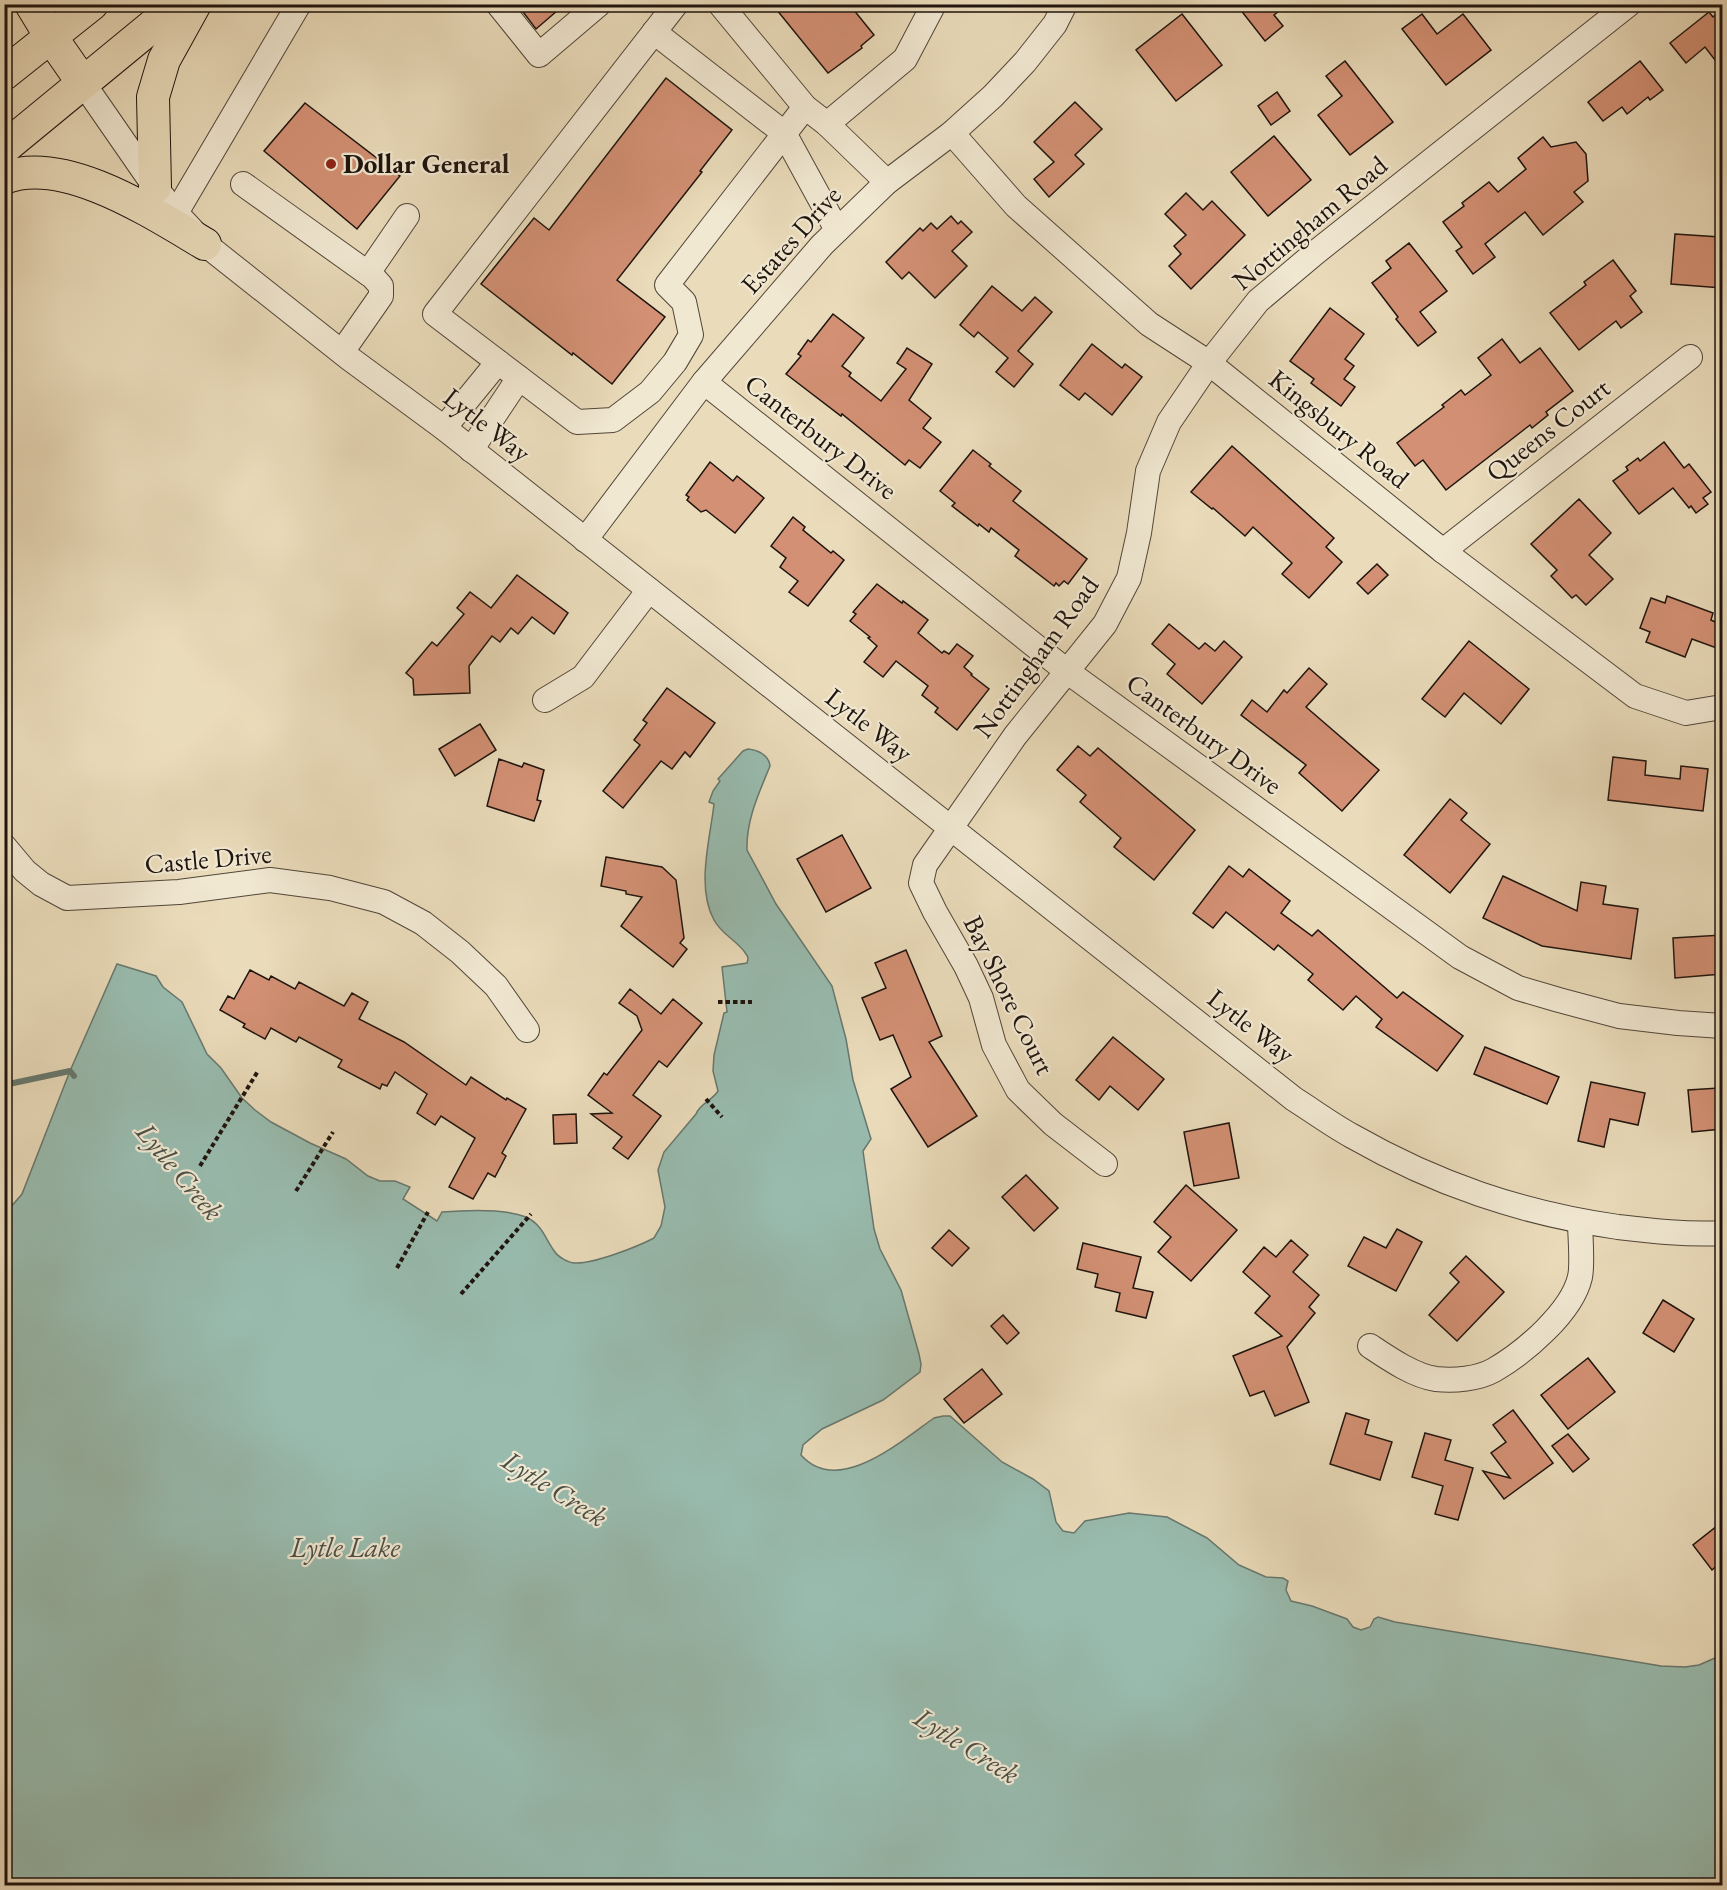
<svg xmlns="http://www.w3.org/2000/svg" width="1727" height="1890" font-family="'EB Garamond',serif">
<style>
.water{fill:#98bbae;stroke:#67786e;stroke-width:1.5}
.lines{fill:none;stroke-linecap:round;stroke-linejoin:round}
.stream{stroke:#67786e;stroke-width:6}
.building{fill:#d39074;stroke:#1e140e;stroke-width:1.5}
.minor-casing{stroke:#514639;stroke-width:26}
.major-casing{stroke:#1e140e;stroke-width:34}
.path{stroke:#1e140e;stroke-width:4;stroke-dasharray:4.5 3;stroke-linecap:butt}
.minor{stroke:#f1e8d2;stroke-width:24}
.major{stroke:#eadbba;stroke-width:32}
.poi-dot{fill:#8f2418;stroke:#f1e8d2;stroke-width:2}
.labels{text-anchor:middle;stroke-width:4.5;stroke-linejoin:round;paint-order:stroke}
.poi-label{font-size:27px;font-weight:bold;fill:#1e140e;stroke:#f1e8d2;text-anchor:start}
.street-label{font-size:27px;fill:#1e140e;stroke:#f1e8d2}
.water-label{font-size:28px;font-style:italic;fill:#494e46;stroke:#f1e8d2}
</style>
<rect width="100%" height="100%" fill="#eadbba"/>
<filter id="stains"><feTurbulence type="fractalNoise" baseFrequency=".00333" numOctaves="4"/><feColorMatrix values="0 0 0 0 .2 0 0 0 0 .09 0 0 0 0 .02 0 0 0 .5 -.17"/></filter>
<radialGradient id="worn" r=".72"><stop offset=".6" stop-color="#630" stop-opacity="0"/><stop offset="1" stop-color="#630" stop-opacity=".3"/></radialGradient>
<path class="water" d="M 748,749 C 758,750 769,755 770,766 C 759,793 746,820 747,850 L 776,904 L 832,986 L 846,1039 L 853,1080 L 871,1139 L 863,1151 L 874,1229 L 880,1249 L 901,1290 L 919,1354 L 921,1364 L 920,1372 L 883,1400 L 822,1429 L 803,1445 L 801,1455 C 838,1497 901,1441 934,1418 L 943,1416 L 950,1416 L 1002,1462 L 1033,1479 L 1049,1491 L 1056,1522 L 1063,1531 L 1074,1533 L 1085,1521 L 1129,1513 L 1167,1517 L 1207,1538 L 1239,1565 L 1266,1577 L 1283,1578 L 1288,1581 L 1286,1590 L 1291,1601 L 1312,1606 L 1347,1619 L 1353,1627 L 1361,1630 L 1370,1627 L 1374,1619 L 1378,1617 L 1395,1622 L 1661,1666 L 1685,1667 L 1699,1665 L 1722,1655 L 1722,1885 L 5,1885 L 5,1222 L 10,1208 L 22,1194 L 70,1071 L 117,964 L 156,976 L 163,987 L 182,1002 L 207,1054 L 221,1068 L 242,1098 L 255,1110 L 271,1122 L 310,1143 L 346,1159 L 368,1176 L 380,1181 L 395,1181 L 410,1187 L 403,1199 L 437,1221 L 442,1212 C 466,1210 503,1208 526,1217 C 543,1225 545,1239 555,1252 C 558,1257 569,1263 575,1263 C 593,1264 637,1247 654,1238 L 661,1226 L 665,1207 L 658,1170 L 664,1152 L 696,1114 C 700,1103 712,1101 718,1091 L 713,1071 L 714,1055 L 724,1013 L 727,1012 L 722,967 L 747,963 C 748,959 749,958 746,954 C 738,941 722,935 714,920 C 696,887 710,840 714,804 L 709,802 L 713,791 L 720,781 L 718,779 L 743,751 Z"/>
<g class="lines">
<polyline class="stream" points="4,1085 70,1071 74,1076"/>
</g>
<g class="building">
<polygon points="517,4 565,4 536,29"/>
<polygon points="772,4 849,4 874,35 861,46 862,48 828,73"/>
<polygon points="1236,4 1288,4 1274,15 1283,26 1265,41"/>
<polygon points="1722,9 1722,69 1705,47 1686,63 1670,43 1709,12 1713,17"/>
<polygon points="1182,14 1222,65 1176,101 1136,50"/>
<polygon points="1422,14 1437,34 1463,14 1491,50 1446,85 1402,29"/>
<polygon points="1345,61 1393,122 1350,155 1318,115 1342,96 1326,76"/>
<polygon points="1640,61 1663,90 1650,100 1648,97 1627,114 1622,107 1603,121 1588,102"/>
<polygon points="666,78 732,130 700,171 702,172 617,280 665,317 612,384 573,353 572,355 481,284 534,218 549,230"/>
<polygon points="1277,92 1290,111 1271,125 1258,106"/>
<polygon points="1075,102 1102,129 1075,155 1084,164 1049,197 1034,179 1054,162 1034,142"/>
<polygon points="305,103 400,176 357,229 264,151"/>
<polygon points="1274,136 1311,180 1268,216 1231,172"/>
<polygon points="1543,137 1551,147 1576,142 1586,154 1588,181 1574,192 1583,202 1543,235 1525,212 1485,244 1495,257 1473,274 1456,251 1462,247 1443,222 1464,206 1462,203 1489,182 1498,192 1526,169 1518,158"/>
<polygon points="1186,193 1203,210 1212,201 1245,235 1191,289 1169,266 1181,254 1174,246 1186,235 1165,214"/>
<polygon points="951,216 958,224 961,221 972,232 952,251 967,266 935,298 909,272 902,279 886,262 920,228 923,231 931,223 937,229"/>
<polygon points="1675,234 1720,237 1719,256 1722,256 1722,288 1671,284"/>
<polygon points="1409,243 1447,291 1420,312 1436,332 1418,346 1396,319 1398,317 1372,283 1391,268 1386,261"/>
<polygon points="1613,260 1636,291 1630,296 1642,312 1621,328 1616,321 1579,350 1550,313 1586,285 1584,282"/>
<polygon points="992,286 1022,311 1035,297 1052,312 1018,351 1033,364 1014,387 996,372 1008,358 978,332 974,337 960,325"/>
<polygon points="1330,308 1364,334 1345,359 1354,366 1344,379 1355,387 1341,406 1311,383 1314,379 1290,361"/>
<polygon points="833,314 864,338 842,366 851,373 849,376 881,401 906,369 897,363 907,348 932,364 909,400 931,418 923,428 941,442 920,468 909,460 905,465 842,414 841,416 786,374 801,356 798,354 808,340 811,342"/>
<polygon points="1502,339 1520,363 1540,348 1573,391 1546,412 1548,415 1532,428 1530,425 1446,490 1423,460 1415,466 1397,443 1444,407 1442,405 1461,390 1465,395 1491,375 1478,358"/>
<polygon points="1092,344 1122,368 1125,364 1142,377 1112,415 1085,393 1079,400 1060,385"/>
<polygon points="1664,442 1684,468 1689,464 1711,492 1703,498 1708,504 1696,513 1691,506 1689,508 1673,488 1639,514 1613,481 1628,470 1626,467 1638,458 1640,461"/>
<polygon points="1232,446 1334,538 1326,547 1342,562 1309,598 1282,574 1292,563 1253,527 1245,536 1213,508 1212,509 1191,492"/>
<polygon points="973,450 991,464 989,466 1021,491 1013,501 1087,559 1068,584 1064,581 1059,586 1056,583 1054,586 1015,556 1019,550 991,528 989,532 979,524 978,526 952,506 955,503 940,491"/>
<polygon points="710,462 733,481 737,476 764,498 735,533 706,510 701,512 687,500 689,497 686,495"/>
<polygon points="1579,499 1611,533 1589,555 1613,579 1586,605 1576,595 1572,598 1551,576 1557,570 1531,544"/>
<polygon points="793,517 805,527 803,530 831,553 833,551 844,560 808,606 789,592 798,581 780,567 786,558 771,546"/>
<polygon points="1377,564 1388,575 1368,594 1357,583"/>
<polygon points="517,575 568,613 554,634 532,617 518,634 511,628 500,642 492,636 469,666 470,693 414,695 413,679 406,673 432,642 437,646 464,614 457,608 470,592 491,608"/>
<polygon points="877,584 902,603 903,601 928,620 918,633 942,653 944,651 949,654 957,644 973,656 964,667 972,674 971,675 989,689 957,730 935,712 938,708 922,695 928,686 896,661 883,677 864,662 877,646 868,638 870,637 850,621 856,614 853,612"/>
<polygon points="1667,596 1713,613 1711,620 1722,625 1722,650 1692,639 1685,657 1646,642 1650,632 1640,628 1651,598 1665,603"/>
<polygon points="1169,624 1199,649 1205,643 1215,651 1224,641 1242,657 1202,704 1167,674 1175,664 1152,644"/>
<polygon points="1469,641 1529,689 1501,724 1464,693 1445,717 1422,699"/>
<polygon points="1309,668 1327,684 1306,707 1379,770 1342,811 1299,773 1306,765 1241,715 1252,700 1267,712 1284,690 1287,693"/>
<polygon points="667,688 715,723 690,757 685,752 672,769 661,761 623,808 603,791 640,745 634,740 647,723 643,720"/>
<polygon points="480,724 496,750 455,776 439,749"/>
<polygon points="1078,746 1090,756 1098,748 1195,830 1154,880 1114,847 1121,838 1080,802 1086,795 1057,770"/>
<polygon points="1613,757 1646,761 1645,775 1680,779 1681,766 1708,769 1703,811 1608,800"/>
<polygon points="499,759 522,767 524,763 544,770 537,800 541,801 534,821 487,806"/>
<polygon points="1450,799 1467,813 1461,820 1490,844 1450,893 1404,855"/>
<polygon points="842,835 871,888 826,912 797,859"/>
<polygon points="606,857 662,867 676,880 684,938 680,943 687,949 673,967 621,926 642,897 626,894 626,891 601,886"/>
<polygon points="1229,866 1243,877 1249,869 1290,901 1281,913 1312,936 1318,930 1397,998 1403,992 1463,1036 1437,1071 1376,1027 1382,1019 1356,996 1343,1010 1308,980 1313,974 1278,945 1274,950 1226,912 1213,928 1193,913"/>
<polygon points="1503,876 1577,911 1581,882 1606,886 1603,904 1638,909 1631,959 1542,946 1483,918"/>
<polygon points="1722,935 1722,974 1675,978 1673,938"/>
<polygon points="906,950 942,1036 929,1042 977,1116 928,1147 891,1089 911,1077 893,1035 880,1040 862,998 886,988 875,963"/>
<polygon points="250,970 269,980 271,976 295,989 299,982 344,1006 352,993 368,1002 359,1019 404,1042 466,1085 471,1077 506,1100 507,1098 526,1109 502,1153 506,1156 495,1177 488,1173 473,1199 449,1187 475,1138 441,1116 435,1125 417,1113 427,1094 395,1072 387,1086 382,1084 380,1089 338,1067 342,1060 299,1037 296,1042 271,1028 265,1039 243,1027 245,1024 220,1010 228,996 234,999"/>
<polygon points="630,989 661,1014 673,999 702,1023 667,1067 659,1061 633,1095 661,1116 628,1159 613,1148 622,1137 591,1114 612,1113 588,1095 604,1073 607,1075 642,1030 637,1016 619,1003"/>
<polygon points="1113,1037 1164,1079 1138,1110 1110,1086 1099,1100 1076,1080"/>
<polygon points="1485,1047 1559,1077 1547,1104 1474,1074"/>
<polygon points="1591,1082 1645,1093 1638,1125 1610,1119 1604,1147 1578,1141"/>
<polygon points="1719,1088 1720,1100 1722,1100 1722,1129 1692,1132 1688,1090"/>
<polygon points="576,1114 577,1143 554,1144 553,1115"/>
<polygon points="1229,1123 1239,1178 1194,1186 1184,1132"/>
<polygon points="1026,1175 1058,1208 1034,1231 1002,1197"/>
<polygon points="1186,1185 1237,1230 1191,1281 1158,1252 1171,1237 1154,1222"/>
<polygon points="1397,1229 1422,1242 1396,1291 1348,1266 1364,1237 1386,1248"/>
<polygon points="949,1230 969,1248 952,1266 932,1248"/>
<polygon points="1291,1240 1308,1255 1293,1272 1319,1295 1309,1307 1315,1313 1287,1347 1309,1402 1275,1416 1264,1391 1250,1396 1233,1356 1282,1336 1255,1313 1270,1296 1243,1272 1264,1247 1276,1257"/>
<polygon points="1083,1243 1141,1257 1133,1288 1153,1292 1146,1318 1116,1311 1120,1293 1095,1287 1098,1274 1077,1269"/>
<polygon points="1466,1256 1504,1292 1457,1341 1429,1315 1459,1282 1450,1273"/>
<polygon points="1663,1300 1694,1319 1674,1352 1643,1333"/>
<polygon points="1003,1315 1019,1333 1007,1344 991,1326"/>
<polygon points="1588,1358 1615,1392 1568,1429 1541,1395"/>
<polygon points="982,1369 1002,1394 964,1423 944,1399"/>
<polygon points="1513,1410 1553,1463 1504,1499 1483,1471 1510,1478 1491,1453 1506,1442 1493,1425"/>
<polygon points="1346,1413 1369,1420 1365,1434 1392,1442 1380,1480 1330,1464"/>
<polygon points="1425,1433 1451,1440 1445,1460 1473,1468 1458,1520 1435,1514 1443,1486 1412,1477"/>
<polygon points="1568,1434 1589,1459 1573,1472 1552,1446"/>
<polygon points="1722,1522 1722,1561 1712,1570 1693,1545"/>
</g>
<g class="lines">
<defs>
<g id="minor">
<polyline points="498,4 539,55 599,4"/>
<polyline points="676,4 435,314 577,422 613,420 650,392 675,362 691,335 684,302 667,285 805,107"/>
<polyline points="720,4 805,107 827,124 887,182"/>
<polyline points="654,32 784,133 837,230"/>
<path d="M 83,83 L 155,187 L 176,213 L 205,244 L 349,358 L 444,428 L 1294,1099 C 1313,1111 1332,1125 1352,1136 C 1436,1184 1521,1213 1618,1227 C 1652,1231 1688,1235 1722,1233"/>
<polyline points="827,124 905,59 934,4"/>
<polyline points="952,133 1016,206 1149,324 1209,363 1443,551 1635,696 1686,713 1722,707"/>
<polyline points="243,184 373,277 381,286 381,296 342,352"/>
<polyline points="176,213 299,4"/>
<polyline points="368,273 407,216"/>
<polyline points="704,382 1068,672 1460,957 1518,988 1559,1000 1619,1016 1678,1023 1722,1026"/>
<polyline points="444,428 498,362"/>
<polyline points="471,450 519,378"/>
<polyline points="585,540 704,382 822,245 887,182 952,133 993,96 1025,62 1055,24 1065,4"/>
<polyline points="1443,551 1690,357"/>
<polyline points="545,700 583,677 649,590"/>
<polyline points="4,846 25,871 41,884 67,898 179,892 270,880 330,888 384,902 423,923 460,952 496,986 527,1030"/>
<polyline points="1105,1164 1053,1124 1018,1090 994,1045 981,998 966,966 935,912 921,883 925,865 1015,736 1105,624 1129,578 1139,533 1148,471 1169,422 1209,363 1258,301 1315,253 1629,4"/>
<path d="M 1370,1346 C 1388,1358 1414,1376 1436,1379 C 1454,1381 1478,1379 1494,1370 C 1525,1352 1572,1312 1580,1277 C 1583,1263 1580,1236 1580,1221"/>
</g>
<g id="major">
<polyline points="31,4 51,37 83,83"/>
<polyline points="4,74 92,4"/>
<polyline points="4,148 179,4"/>
<path d="M 4,178 C 64,154 154,214 205,244"/>
<polyline points="155,187 153,97 164,60 195,4"/>
</g>
</defs>
<use href="#minor" class="minor-casing"/>
<use href="#major" class="major-casing"/>
<g class="path">
<polyline points="718,1002 752,1002"/>
<polyline points="706,1099 722,1117"/>
<polyline points="200,1166 258,1071"/>
<polyline points="296,1191 333,1132"/>
<polyline points="397,1268 428,1212"/>
<polyline points="461,1294 531,1214"/>
</g>
<use href="#minor" class="minor"/>
<use href="#major" class="major"/>
</g>
<circle class="poi-dot" cx="331" cy="164" r="6"/>
<g class="labels">
<g class="poi-label">
<text x="343" y="173">Dollar General</text>
</g>
<g class="street-label">
<text transform="translate(1310 223) rotate(-40)" y="9">Nottingham Road</text>
<text transform="translate(791 240) rotate(-48)" y="9">Estates Drive</text>
<text transform="translate(487 425) rotate(38)" y="9">Lytle Way</text>
<text transform="translate(1339 429) rotate(39)" y="9">Kingsbury Road</text>
<text transform="translate(1548 430) rotate(-38)" y="9">Queens Court</text>
<text transform="translate(821 437) rotate(38)" y="9">Canterbury Drive</text>
<text transform="translate(1036 657) rotate(-54)" y="9">Nottingham Road</text>
<text transform="translate(869 725) rotate(38)" y="9">Lytle Way</text>
<text transform="translate(1204 734) rotate(36)" y="9">Canterbury Drive</text>
<text transform="translate(208 859) rotate(-5)" y="9">Castle Drive</text>
<text transform="translate(1009 995) rotate(64)" y="9">Bay Shore Court</text>
<text transform="translate(1251 1026) rotate(38)" y="9">Lytle Way</text>
</g>
<g class="water-label">
<text transform="translate(180 1171) rotate(50)" y="10">Lytle Creek</text>
<text transform="translate(555 1488) rotate(32)" y="10">Lytle Creek</text>
<text x="345" y="1557">Lytle Lake</text>
<text transform="translate(967 1745) rotate(32)" y="10">Lytle Creek</text>
</g>
</g>
<rect width="1727" height="1890" fill="none" stroke="#eadbba" stroke-width="24"/>
<rect x="6" y="6" width="1715" height="1878" fill="none" stroke="#1e140e" stroke-width="3"/>
<rect x="12" y="12" width="1703" height="1866" fill="none" stroke="#1e140e" stroke-width="1.5"/>
<rect width="100%" height="100%" filter="url(#stains)"/>
<rect width="100%" height="100%" fill="url(#worn)"/>
</svg>
